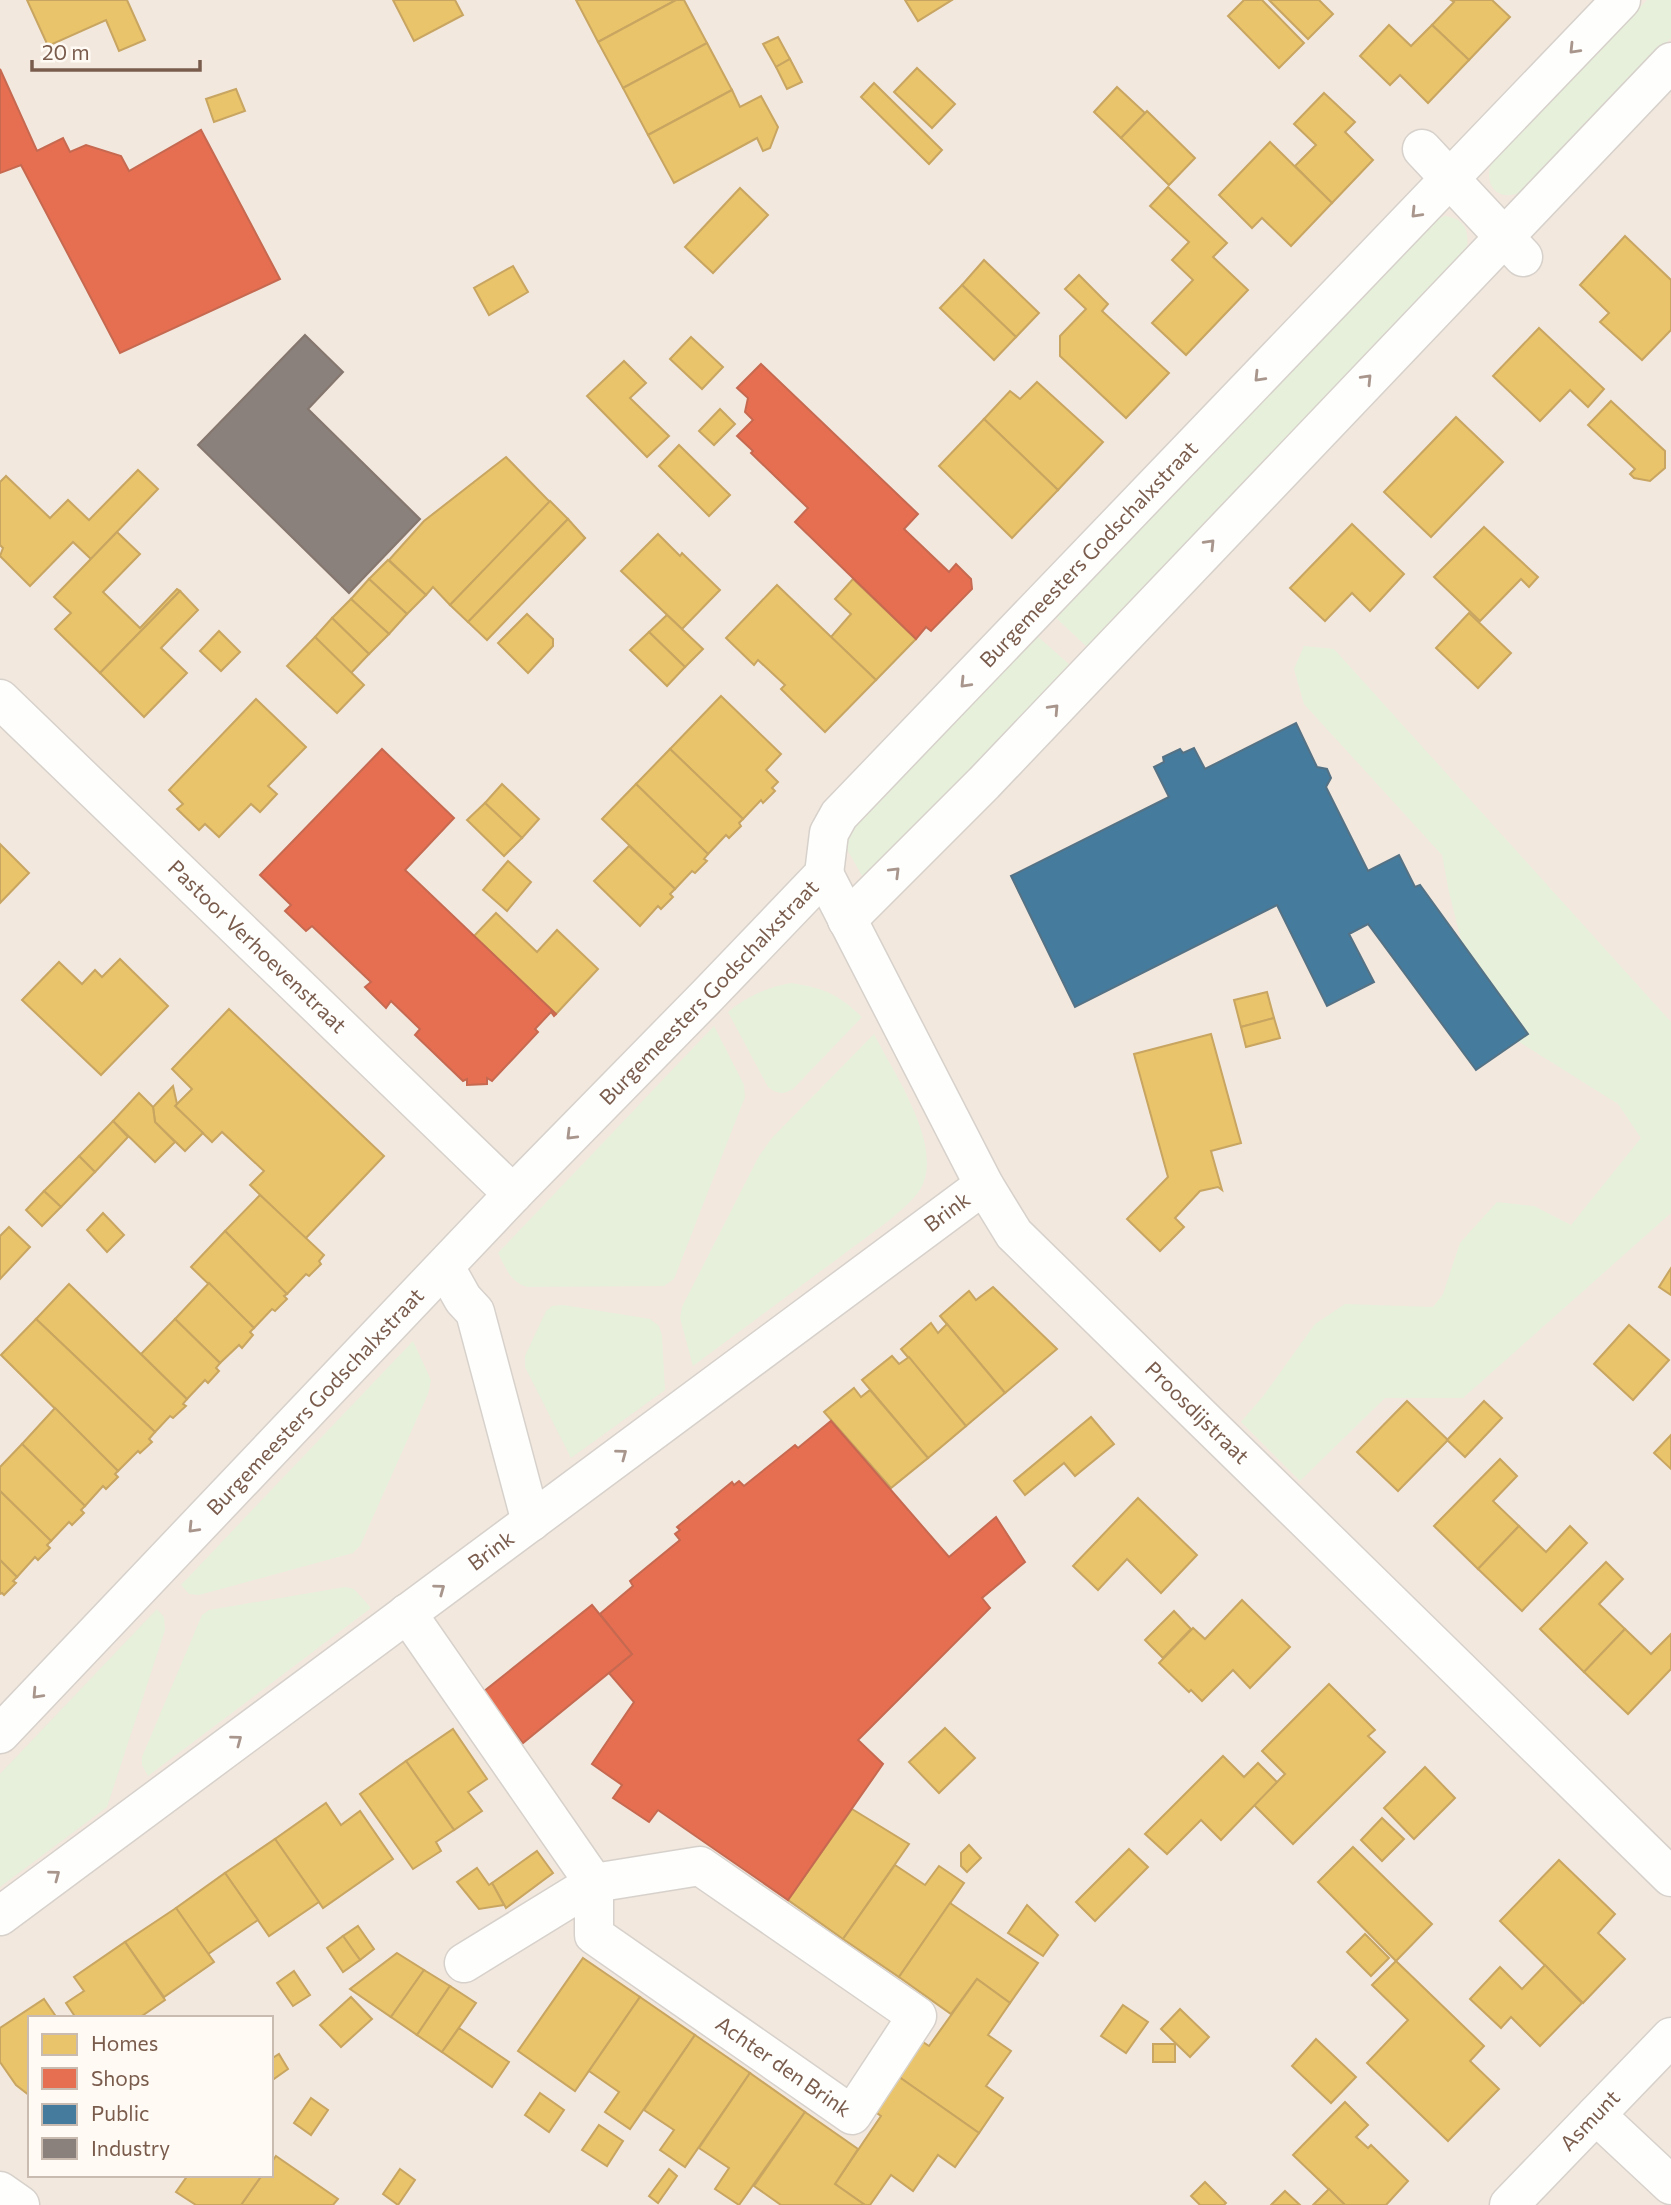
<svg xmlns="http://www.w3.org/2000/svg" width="1671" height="2205" font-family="Commissioner,sans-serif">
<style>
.residential{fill:#f2e8de;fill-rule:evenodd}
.green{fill:#e7f0db}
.homes{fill:#e9c46a;stroke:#c8a561;stroke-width:2}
.shops{fill:#e76f51;stroke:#c66950;stroke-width:2}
.public{fill:#457b9d;stroke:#557285;stroke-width:2}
.industry{fill:#8a817c;stroke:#85766e;stroke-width:2}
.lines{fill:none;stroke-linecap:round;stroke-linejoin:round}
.minor-casing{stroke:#d7d1cb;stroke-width:41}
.minor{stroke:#fefefd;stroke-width:38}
.oneway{stroke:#a8958b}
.labels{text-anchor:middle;stroke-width:7;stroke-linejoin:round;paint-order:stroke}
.street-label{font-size:21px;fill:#7a5c4d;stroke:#fffaf3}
</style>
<rect width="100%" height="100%" fill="#f9f5f0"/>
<path class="residential" d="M 0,0 L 1671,0 L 1671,2205 L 0,2205 ZM 30,2018 L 271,2018 L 271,2175 L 30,2175 Z"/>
<g class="green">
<path d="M 1647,0 L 1671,0 L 1671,38 L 1526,189 C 1502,205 1481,188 1492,161 Z"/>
<path d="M 1445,216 C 1465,219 1469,230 1467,249 L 1087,647 L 1054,616 L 1436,220 Z"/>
<polygon points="1036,635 1070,665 865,881 840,837"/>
<polygon points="1304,646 1334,649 1671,1022 1671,1213 1463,1398 1385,1398 1300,1481 1241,1422 1264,1395 1315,1324 1345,1304 1433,1307 1443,1294 1460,1243 1497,1202 1534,1206 1571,1225 1641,1138 1618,1104 1500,1030 1476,1000 1449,892 1442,855 1304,704 1294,669"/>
<path d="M 791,983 C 824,988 838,994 862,1017 L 793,1089 C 783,1095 777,1094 768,1087 L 728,1012 C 748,996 765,988 791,983 Z"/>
<path d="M 714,1026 L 744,1085 L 745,1097 L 674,1279 L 664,1286 L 527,1287 C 510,1282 506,1268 498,1253 Z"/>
<path d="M 874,1034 C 893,1072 941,1141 923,1184 C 917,1198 902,1209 891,1219 L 693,1366 L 680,1318 L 682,1307 L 759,1156 L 772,1138 Z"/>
<polygon points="563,1305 650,1319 659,1326 662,1336 665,1390 571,1458 525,1367 525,1356 546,1311 552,1306"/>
<polygon points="413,1341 431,1380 428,1394 360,1546 353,1553 199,1595 189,1594 181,1585"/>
<polygon points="345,1587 354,1589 371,1608 148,1776 142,1765 142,1757 202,1615 209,1610"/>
<polygon points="157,1609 164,1617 165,1630 107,1807 0,1887 0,1774"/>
</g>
<g class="homes">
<polygon points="27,0 127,0 145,40 119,51 106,20 48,46"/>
<polygon points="393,0 455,0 463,15 414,41"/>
<polygon points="576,0 676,0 598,42"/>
<polygon points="676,0 684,0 707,43 623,88 598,42"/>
<polygon points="905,0 952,0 918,21"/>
<polygon points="1244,0 1262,0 1304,43 1279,68 1228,16"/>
<polygon points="1269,0 1319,0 1333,14 1308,39"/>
<polygon points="1451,0 1492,0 1510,17 1469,60 1432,25 1454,2"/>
<polygon points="1389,25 1411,46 1432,25 1469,60 1428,103 1400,75 1390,85 1360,56"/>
<polygon points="778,37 790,59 776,67 763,44"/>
<polygon points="707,43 732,90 648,135 623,88"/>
<polygon points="790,59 802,82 787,89 776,67"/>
<polygon points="917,68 955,104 932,128 894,92"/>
<polygon points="874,83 942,150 929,164 861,97"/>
<polygon points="1117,87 1145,113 1121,138 1094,112"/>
<polygon points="236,89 245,111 214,122 206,99"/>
<polygon points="732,90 740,107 761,96 778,127 770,148 763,151 757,138 674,183 648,135"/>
<polygon points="1324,93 1355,122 1345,132 1373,160 1332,203 1295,166 1316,145 1294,124"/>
<polygon points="1147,111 1195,158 1169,185 1121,138"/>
<polygon points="1270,142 1332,203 1291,246 1262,218 1252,228 1219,195"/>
<polygon points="1168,187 1227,243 1213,257 1248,290 1186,355 1152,323 1193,280 1172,260 1189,242 1150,206"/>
<polygon points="740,188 768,215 713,273 685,247"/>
<polygon points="1625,236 1671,280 1671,330 1642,360 1600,322 1609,313 1580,285"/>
<polygon points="984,260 1039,313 1016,337 962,285"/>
<polygon points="513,266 528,292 489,315 474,288"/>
<polygon points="1079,275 1108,304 1102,311 1169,373 1126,418 1060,356 1060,336 1086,309 1065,289"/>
<polygon points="962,285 1016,337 994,360 940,308"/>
<polygon points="1539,328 1604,389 1588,407 1570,390 1540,421 1493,376"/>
<polygon points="691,337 723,367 702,389 670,359"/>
<polygon points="624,361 646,383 630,398 669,436 647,457 587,396"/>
<polygon points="1037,382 1103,442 1058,490 984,419 1010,391 1020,399"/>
<polygon points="1611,401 1665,451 1665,468 1650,481 1634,478 1630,474 1635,469 1588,425"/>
<polygon points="720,409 735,424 714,445 699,431"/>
<polygon points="1456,417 1503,462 1431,537 1384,492"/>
<polygon points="984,419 1058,490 1012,538 939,466"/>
<polygon points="679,445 730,495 709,516 659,466"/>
<polygon points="506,457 585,538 519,606 483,571 450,605 433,587 426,595 389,560 424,521"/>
<polygon points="138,470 158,489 91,559 73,542 30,586 0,556 3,548 0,545 0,482 6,476 50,518 68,500 89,520"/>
<polygon points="550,501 568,519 468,622 450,605"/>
<polygon points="568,519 585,538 487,640 468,622"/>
<polygon points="1352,524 1404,574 1370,611 1352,593 1325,621 1290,588"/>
<polygon points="1484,527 1538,577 1529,587 1521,579 1480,621 1434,577"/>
<polygon points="117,532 140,554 103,592 140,628 177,589 180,591 100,673 55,629 71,613 54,597"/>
<polygon points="658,534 680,556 682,553 720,590 682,629 621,571"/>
<polygon points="388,560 426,595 407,614 369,579"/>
<polygon points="369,579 407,614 389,634 351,599"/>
<polygon points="853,579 916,639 876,680 831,637 851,614 835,599"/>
<polygon points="777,585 876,680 825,732 781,689 785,685 758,660 754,665 726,638"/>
<polygon points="180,591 198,610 161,648 187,673 144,717 100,673"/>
<polygon points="351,599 389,634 369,654 332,618"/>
<polygon points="1469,613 1511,653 1478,688 1436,648"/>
<polygon points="527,614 553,639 553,646 528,673 498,643"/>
<polygon points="667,615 703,649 685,667 649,632"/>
<polygon points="332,618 369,654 351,673 315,637"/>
<polygon points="219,631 240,652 221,671 200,651"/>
<polygon points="649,632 685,667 667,686 630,650"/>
<polygon points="315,637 364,685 337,713 287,666"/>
<polygon points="721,696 781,754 766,770 778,782 772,788 775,791 763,803 761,800 743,819 670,749"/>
<polygon points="256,699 306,747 268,786 277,794 260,812 251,804 219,837 205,824 199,830 177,809 183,804 169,790"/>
<polygon points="670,749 743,819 739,823 741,826 729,838 726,835 708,854 636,784"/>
<polygon points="502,784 539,819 522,838 485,803"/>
<polygon points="636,784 708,854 704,859 707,861 695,873 692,871 675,889 602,819"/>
<polygon points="485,803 522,838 504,856 467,820"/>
<polygon points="0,844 29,873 0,903"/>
<polygon points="629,846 675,889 670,894 673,897 661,909 658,906 640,926 594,881"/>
<polygon points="508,861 531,882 507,911 483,890"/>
<polygon points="496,913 537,952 557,930 598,969 556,1014 474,936"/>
<polygon points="120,959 168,1006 101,1075 22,1000 59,962 82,984 95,970 102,977"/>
<polygon points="1267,992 1274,1018 1241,1027 1234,1000"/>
<polygon points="229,1009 384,1156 305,1239 250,1185 264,1171 222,1132 212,1142 175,1106 192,1089 172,1069"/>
<polygon points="1274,1018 1280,1038 1246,1047 1241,1027"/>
<polygon points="1211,1034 1241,1143 1211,1151 1222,1190 1218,1187 1200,1191 1175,1218 1184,1227 1160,1251 1127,1219 1168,1177 1134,1054"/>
<polygon points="173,1086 177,1104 175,1106 203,1133 185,1151 155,1122 153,1107"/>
<polygon points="139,1093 153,1107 155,1122 175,1142 155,1162 113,1121"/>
<polygon points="113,1121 128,1137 95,1172 79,1156"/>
<polygon points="79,1156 95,1172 61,1207 44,1191"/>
<polygon points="44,1191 61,1207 42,1226 26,1210"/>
<polygon points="260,1195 324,1255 319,1261 321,1264 309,1276 306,1274 287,1294 225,1231"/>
<polygon points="103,1213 124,1235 107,1252 87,1230"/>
<polygon points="9,1227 30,1247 0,1279 0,1236"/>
<polygon points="225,1231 287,1294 284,1296 287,1299 275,1311 272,1309 254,1328 191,1267"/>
<polygon points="1671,1268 1671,1295 1659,1287"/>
<polygon points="209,1283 254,1328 250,1332 253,1335 242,1348 239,1345 220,1363 175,1319"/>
<polygon points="69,1284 187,1399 183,1404 186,1406 173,1418 170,1416 155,1432 36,1319"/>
<polygon points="993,1287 1057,1349 1005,1393 940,1316 969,1291 976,1300"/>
<polygon points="36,1319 155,1432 149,1439 152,1442 140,1453 138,1451 118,1471 1,1355"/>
<polygon points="175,1319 220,1363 216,1368 219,1371 208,1383 205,1380 187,1399 141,1354"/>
<polygon points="931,1323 938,1333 947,1324 1005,1393 966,1426 901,1349"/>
<polygon points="1629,1325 1669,1360 1633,1400 1594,1364"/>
<polygon points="892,1356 899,1364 909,1357 966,1426 928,1458 862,1380"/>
<polygon points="854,1388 861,1397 870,1390 928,1458 891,1488 824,1412"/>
<polygon points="1407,1401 1448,1440 1398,1491 1357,1452"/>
<polygon points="1484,1401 1502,1418 1465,1457 1447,1440"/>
<polygon points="55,1408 118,1471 115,1474 118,1477 106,1489 103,1486 85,1506 22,1444"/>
<polygon points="1091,1417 1114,1444 1075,1476 1064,1463 1025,1495 1014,1481"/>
<polygon points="1671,1435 1671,1469 1654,1453"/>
<polygon points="22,1444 85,1506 81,1510 84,1513 72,1525 69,1522 51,1541 0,1491 0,1467"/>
<polygon points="1500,1459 1517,1476 1493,1501 1519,1526 1478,1569 1434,1526"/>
<polygon points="0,1491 51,1541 47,1545 50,1548 38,1560 35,1557 17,1577 0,1560"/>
<polygon points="1138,1498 1197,1555 1161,1593 1127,1559 1098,1590 1073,1566"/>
<polygon points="1519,1526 1546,1552 1570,1526 1587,1543 1522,1611 1478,1569"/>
<polygon points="0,1560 17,1577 13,1581 16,1583 4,1595 2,1593 0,1594"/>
<polygon points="1606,1562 1623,1579 1599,1604 1625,1629 1584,1672 1540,1629"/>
<polygon points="1242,1600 1290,1647 1250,1688 1233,1670 1202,1701 1191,1690 1189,1692 1159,1663 1193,1628 1205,1639"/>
<polygon points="1174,1611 1191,1629 1163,1658 1145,1640"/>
<polygon points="1625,1629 1651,1654 1671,1634 1671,1669 1628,1714 1584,1672"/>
<polygon points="1329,1684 1375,1730 1368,1736 1385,1752 1293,1844 1254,1805 1285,1774 1262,1751"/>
<polygon points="945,1728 975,1758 939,1793 909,1762"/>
<polygon points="453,1729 487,1779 468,1792 482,1811 454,1830 406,1761"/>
<polygon points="1223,1756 1244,1777 1258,1763 1277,1782 1221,1840 1201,1820 1167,1854 1145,1834"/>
<polygon points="406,1761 454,1830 436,1842 441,1851 413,1869 360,1794"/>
<polygon points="1425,1767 1455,1798 1414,1839 1384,1808"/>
<polygon points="326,1803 341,1825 360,1811 393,1859 323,1908 275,1839"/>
<polygon points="852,1809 909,1844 843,1939 788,1900"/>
<polygon points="1382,1818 1404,1839 1382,1861 1361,1840"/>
<polygon points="275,1839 319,1902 269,1936 225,1873"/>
<polygon points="969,1845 981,1858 967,1872 961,1866 961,1853"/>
<polygon points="1353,1847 1432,1924 1396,1961 1318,1882"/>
<polygon points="1129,1849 1148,1867 1095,1921 1076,1902"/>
<polygon points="537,1851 553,1873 506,1908 492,1883"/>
<polygon points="1559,1860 1615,1914 1598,1933 1625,1959 1583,2003 1500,1921"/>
<polygon points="895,1865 925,1885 939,1866 964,1883 899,1977 843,1939"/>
<polygon points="477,1868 489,1885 492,1883 504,1905 479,1909 457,1882"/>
<polygon points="225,1873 258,1920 208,1954 176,1908"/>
<polygon points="950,1903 1038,1963 1010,2003 977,1979 951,2014 899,1977"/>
<polygon points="1027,1905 1058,1935 1043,1956 1008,1933"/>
<polygon points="176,1908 214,1962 164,1997 125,1942"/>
<polygon points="358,1926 374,1949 360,1960 343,1936"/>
<polygon points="1365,1934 1389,1958 1371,1976 1347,1952"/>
<polygon points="343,1936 360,1960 343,1972 327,1948"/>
<polygon points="125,1942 165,2000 139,2018 76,2018 66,2003 84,1991 74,1977"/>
<polygon points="397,1953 424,1970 391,2017 350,1989"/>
<polygon points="583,1958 640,1997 575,2091 518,2051"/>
<polygon points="1396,1961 1484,2046 1470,2061 1499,2089 1448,2141 1367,2063 1408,2020 1372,1985"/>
<polygon points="1545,1965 1582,2003 1540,2046 1511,2017 1501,2028 1470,1999 1500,1967 1522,1989"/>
<polygon points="424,1970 450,1986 417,2035 391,2017"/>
<polygon points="294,1971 310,1995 293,2006 277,1983"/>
<polygon points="977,1979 1010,2003 988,2035 1011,2051 986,2086 1003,2098 979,2133 892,2072 917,2038 929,2046"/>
<polygon points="450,1986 476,2003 442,2052 417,2035"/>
<polygon points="351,1997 372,2019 341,2047 320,2025"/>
<polygon points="640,1997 695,2035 630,2129 605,2112 619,2092 589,2071"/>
<polygon points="44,1999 57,2018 30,2018 30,2096 16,2085 0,2062 0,2028"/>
<polygon points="1123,2005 1148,2022 1126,2053 1101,2036"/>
<polygon points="1180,2009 1209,2037 1190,2057 1161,2029"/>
<polygon points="459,2028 509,2062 492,2087 442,2052"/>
<polygon points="695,2035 750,2073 685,2167 660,2150 674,2130 644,2110"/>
<polygon points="1316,2039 1356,2077 1331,2103 1292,2066"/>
<rect x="1153" y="2044" width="22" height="18"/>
<polygon points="279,2054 288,2069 271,2081 271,2059"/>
<polygon points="892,2072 979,2133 955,2167 938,2155 913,2191 891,2175 870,2205 865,2205 835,2184 881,2116 868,2107"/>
<polygon points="750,2073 805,2112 739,2205 715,2189 729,2168 699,2148"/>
<polygon points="540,2093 564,2110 549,2132 525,2115"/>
<polygon points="311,2098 328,2110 311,2135 294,2123"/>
<polygon points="1345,2102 1368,2125 1356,2137 1368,2148 1371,2145 1408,2181 1386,2205 1345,2205 1293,2155"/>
<polygon points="805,2112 858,2149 835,2184 865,2205 781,2205 754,2186"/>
<polygon points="599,2125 623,2141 607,2166 582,2150"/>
<polygon points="276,2156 338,2199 333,2205 241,2205 262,2175 271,2175 271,2163"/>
<polygon points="400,2169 415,2180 398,2205 383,2194"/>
<polygon points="669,2169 677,2176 658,2203 649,2196"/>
<polygon points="188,2175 262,2175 241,2205 196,2205 176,2192"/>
<polygon points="1205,2182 1226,2203 1224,2205 1200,2205 1191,2196"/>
<polygon points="1329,2189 1345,2205 1313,2205"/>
<polygon points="1285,2191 1300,2205 1271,2205"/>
</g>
<g class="shops">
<polygon points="0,69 37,151 63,138 70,152 86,145 121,156 129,171 201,130 280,279 120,353 21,165 0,173"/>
<polygon points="761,364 918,514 904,529 949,572 956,564 971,579 972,589 931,631 926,627 916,639 795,522 808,508 751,453 753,451 737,436 753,420 745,412 748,398 737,388"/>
<polygon points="382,749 454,818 405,870 556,1014 554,1016 551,1012 535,1029 538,1032 492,1081 487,1078 487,1084 467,1085 467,1079 463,1081 415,1035 420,1029 391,1001 386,1008 365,987 371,982 312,926 306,931 285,911 291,905 260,875"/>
<polygon points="831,1421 949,1557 996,1517 1025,1562 982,1598 990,1608 858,1740 883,1764 788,1900 658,1810 649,1822 613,1798 622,1785 592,1764 634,1702 609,1673 632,1654 600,1614 633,1586 630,1581 680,1540 675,1534 680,1530 677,1527 732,1482 734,1485 739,1481 744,1486 795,1445 798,1448"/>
<polygon points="592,1605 632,1654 523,1743 506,1721 503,1724 483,1692"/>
</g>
<polygon class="public" points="1296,723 1317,767 1327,769 1331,778 1326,787 1368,871 1399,855 1415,887 1420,885 1528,1034 1476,1070 1368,924 1349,934 1374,982 1327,1006 1277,905 1075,1007 1011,876 1169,797 1154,767 1164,762 1163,757 1180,749 1183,753 1194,748 1205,769"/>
<polygon class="industry" points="305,335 343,372 308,409 420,519 349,593 198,445"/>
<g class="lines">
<defs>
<g id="minor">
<polyline points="1422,149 1523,257"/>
<path id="s1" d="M 0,699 L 513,1194"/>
<path id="s2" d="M 824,874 L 984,1185 L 1014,1234 L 1671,1877"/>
<polyline points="847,920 984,783 1671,62"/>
<polyline points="445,1267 463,1299 475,1312 531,1522"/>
<path id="s3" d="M 407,1613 L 594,1883 L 594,1935 L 852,2115 L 917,2016 L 700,1866 L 594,1883 L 464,1963"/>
<path id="s4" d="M 0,1734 L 513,1194 L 708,995 L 824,874 L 829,833 L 839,815 L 1621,0"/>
<path id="s5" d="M 0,1916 L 984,1185"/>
<polyline points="1596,2115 1671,2185"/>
<polyline points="0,2191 20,2205"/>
<path id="s6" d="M 1509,2205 L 1671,2037"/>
</g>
</defs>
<use href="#minor" class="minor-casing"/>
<use href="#minor" class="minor"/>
</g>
<defs><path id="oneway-chevron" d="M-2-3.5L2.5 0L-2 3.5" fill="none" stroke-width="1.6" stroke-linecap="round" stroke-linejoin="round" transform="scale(1.75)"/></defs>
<g class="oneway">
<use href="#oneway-chevron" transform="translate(1574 49) rotate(134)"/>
<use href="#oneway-chevron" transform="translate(1416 213) rotate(134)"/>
<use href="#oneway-chevron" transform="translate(1259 377) rotate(134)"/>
<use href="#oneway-chevron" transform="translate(1367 379) rotate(-46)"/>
<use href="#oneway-chevron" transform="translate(1210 544) rotate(-46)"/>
<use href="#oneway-chevron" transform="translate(965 683) rotate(134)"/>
<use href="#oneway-chevron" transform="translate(1054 709) rotate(-47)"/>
<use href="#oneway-chevron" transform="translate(895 872) rotate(-45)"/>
<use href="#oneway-chevron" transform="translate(571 1135) rotate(135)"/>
<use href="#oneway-chevron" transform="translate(622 1454) rotate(-37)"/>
<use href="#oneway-chevron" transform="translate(193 1528) rotate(134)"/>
<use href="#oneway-chevron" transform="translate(440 1589) rotate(-36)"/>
<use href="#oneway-chevron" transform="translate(37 1694) rotate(133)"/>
<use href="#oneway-chevron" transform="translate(237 1740) rotate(-37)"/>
<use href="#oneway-chevron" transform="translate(55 1875) rotate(-37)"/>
</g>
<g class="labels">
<g class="street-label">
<text dy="7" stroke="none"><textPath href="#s4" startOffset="1614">Burgemeesters Godschalxstraat</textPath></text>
<text dy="7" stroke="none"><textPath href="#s1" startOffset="357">Pastoor Verhoevenstraat</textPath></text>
<text dy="7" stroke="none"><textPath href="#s4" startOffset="1026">Burgemeesters Godschalxstraat</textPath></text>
<text dy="7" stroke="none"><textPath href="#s5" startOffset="1180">Brink</textPath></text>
<text dy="7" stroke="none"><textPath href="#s4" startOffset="458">Burgemeesters Godschalxstraat</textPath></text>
<text dy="7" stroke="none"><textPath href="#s2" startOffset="663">Proosdijstraat</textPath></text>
<text dy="7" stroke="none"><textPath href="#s5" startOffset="612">Brink</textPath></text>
<text dy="7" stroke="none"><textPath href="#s3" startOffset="611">Achter den Brink</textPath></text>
<text dy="7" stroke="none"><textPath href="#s6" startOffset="117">Asmunt</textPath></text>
</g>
</g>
<rect x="28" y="2016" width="245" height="161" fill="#fffaf3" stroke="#cabbb1" stroke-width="2"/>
<rect x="42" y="2034" width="35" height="21" fill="#e9c46a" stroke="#cabbb1" stroke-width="2"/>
<text x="91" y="2051" font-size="21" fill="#7a5c4d">Homes</text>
<rect x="42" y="2068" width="35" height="21" fill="#e76f51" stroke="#cabbb1" stroke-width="2"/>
<text x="91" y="2086" font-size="21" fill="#7a5c4d">Shops</text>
<rect x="42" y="2104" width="35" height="21" fill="#457b9d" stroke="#cabbb1" stroke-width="2"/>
<text x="91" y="2121" font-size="21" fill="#7a5c4d">Public</text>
<rect x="42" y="2138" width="35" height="21" fill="#8a817c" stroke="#cabbb1" stroke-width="2"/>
<text x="91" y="2156" font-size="21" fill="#7a5c4d">Industry</text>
<path d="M32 60v10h168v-10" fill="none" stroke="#7a5c4d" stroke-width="3.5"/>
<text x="42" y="60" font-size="21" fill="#7a5c4d" stroke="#fffaf3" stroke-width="5" paint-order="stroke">20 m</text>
</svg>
